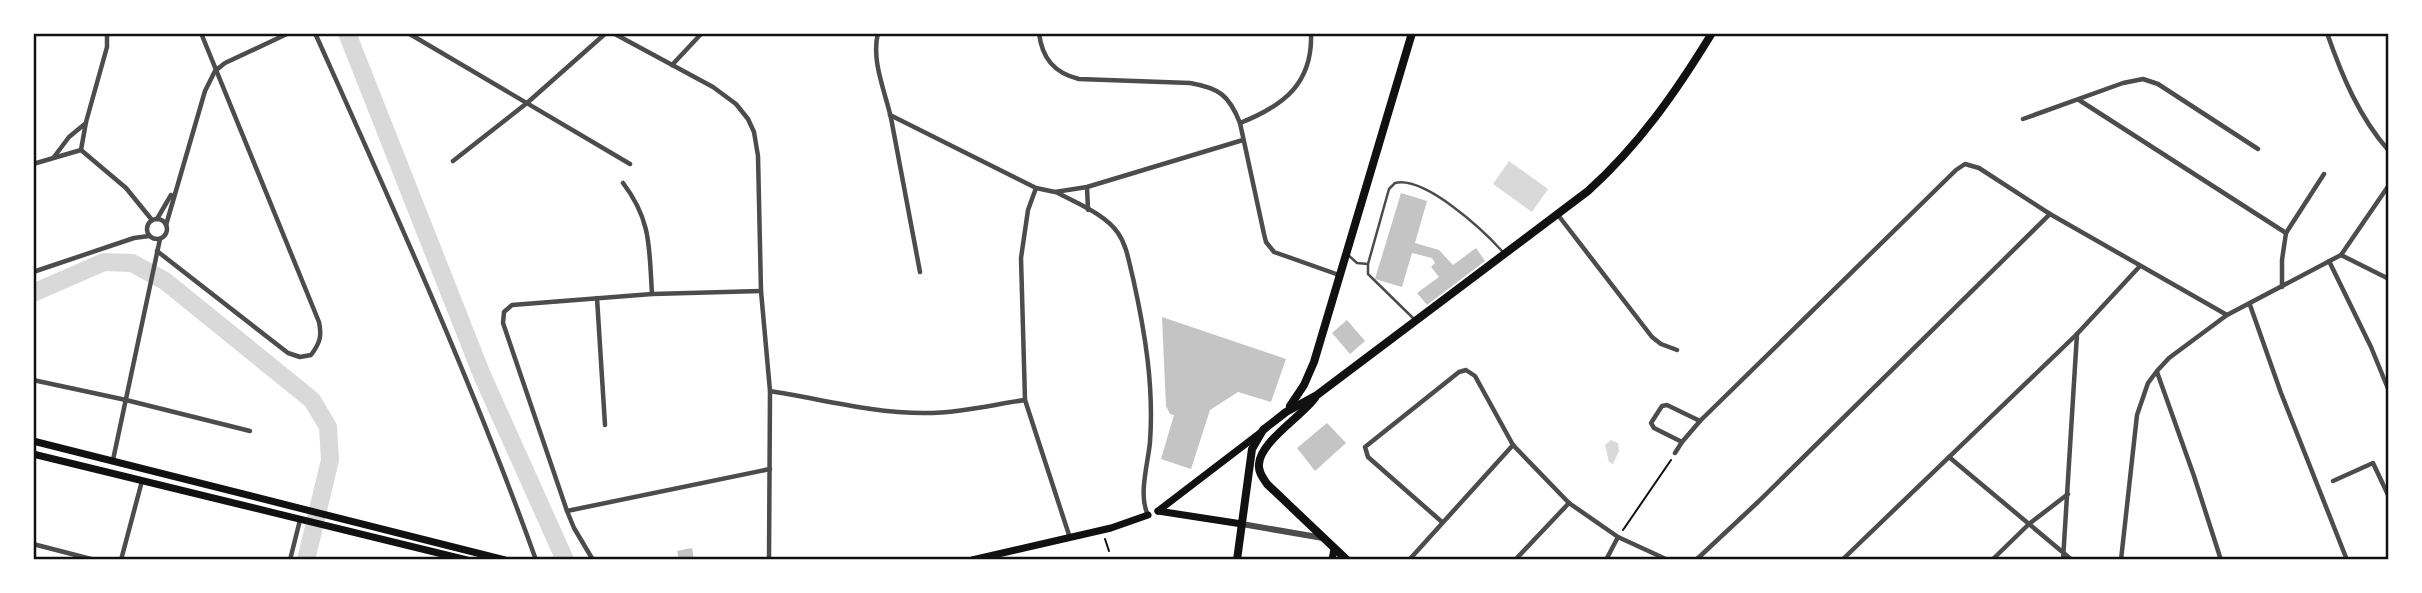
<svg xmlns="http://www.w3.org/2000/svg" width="2422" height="593" font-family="Karla,sans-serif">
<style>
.water{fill:#d9d9d9}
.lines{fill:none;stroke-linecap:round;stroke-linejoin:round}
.river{stroke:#d9d9d9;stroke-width:18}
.building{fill:#c4c4c4}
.path{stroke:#111;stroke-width:2}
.service{stroke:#4c4c4c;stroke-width:2.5}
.minor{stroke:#4c4c4c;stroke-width:4.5}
.tertiary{stroke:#4c4c4c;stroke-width:6}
.secondary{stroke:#111;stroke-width:7}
.primary{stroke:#111;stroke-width:8}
.neatline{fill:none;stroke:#111;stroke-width:2.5}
</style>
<rect width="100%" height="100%" fill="#fff"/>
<g class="water">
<polygon points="1509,161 1548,189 1532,212 1493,184"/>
<polygon points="1611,440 1618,443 1619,451 1613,464 1609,462 1605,445"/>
</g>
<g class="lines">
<g class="river">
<polyline points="347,33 482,375 565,560"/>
<polyline points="33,293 104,262 132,263 165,281 312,400 328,427 330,460 306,560"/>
</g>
</g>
<g class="building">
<polygon points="1401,193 1427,201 1415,243 1439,250 1453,265 1476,248 1485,261 1427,305 1417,293 1439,277 1431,267 1435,263 1432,258 1412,253 1402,287 1375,279"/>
<polygon points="1162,317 1286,359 1271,402 1238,392 1210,410 1191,469 1161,459 1174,415 1170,414 1166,406"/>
<polygon points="1347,320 1365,341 1350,354 1332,333"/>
<polygon points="1327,423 1346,443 1315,471 1297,448"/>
<polygon points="692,548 694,560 679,560 677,551"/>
</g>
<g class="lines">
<g class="path">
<polyline points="1623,530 1671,460"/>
<polyline points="1105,539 1109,551"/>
</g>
<g class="service">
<polyline points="1347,254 1357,263 1368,264"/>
<path d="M 1413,318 L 1368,274 L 1368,264 L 1389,189 L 1395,183 C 1425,176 1483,230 1502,251"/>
</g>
<g class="minor">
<path d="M 315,33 C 393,207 472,381 536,560"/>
<polyline points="408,33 630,164"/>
<path d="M 613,33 L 713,87 L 736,104 L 748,119 L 754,132 L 758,156 L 761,291 L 770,391 C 821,399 872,413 924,413 C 958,413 991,405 1025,400"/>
<path d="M 878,33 C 871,61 885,91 891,118 C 901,169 910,221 920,272"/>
<path d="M 1039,33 C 1042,58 1054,73 1079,79 L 1190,83 C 1219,88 1229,95 1240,123 L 1264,234 L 1266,242 L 1274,252 L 1339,275"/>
<path d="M 2327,33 C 2342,76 2359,117 2389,151"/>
<polyline points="672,65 702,33"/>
<polyline points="2079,100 2286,233"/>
<polyline points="890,115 1036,188 1055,192 1087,187 1243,140"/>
<polyline points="2023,119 2123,83 2143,79 2158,84 2258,149"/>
<path d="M 1240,123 C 1283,106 1313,84 1311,33"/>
<polyline points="81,150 126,188 152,220"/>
<polyline points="54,157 69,137 86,123"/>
<polyline points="453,161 527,103 606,33"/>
<polyline points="33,164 81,150 86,122 107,47 107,33"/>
<path d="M 623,183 C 652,221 649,249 652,294"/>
<polyline points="1087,187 1088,210"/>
<polyline points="1036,188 1028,210 1021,258 1025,400 1070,538"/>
<path d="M 1056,192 C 1076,203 1105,214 1118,233 C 1127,246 1129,263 1133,278 C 1145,332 1154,386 1150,442 C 1148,464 1138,495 1148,515"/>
<polyline points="1558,215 1652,337 1661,344 1677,350"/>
<circle cx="157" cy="229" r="10"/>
<polyline points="157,219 171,195"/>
<polyline points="166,225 205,91 215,71 225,63 289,33"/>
<path d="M 157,251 L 288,353 L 300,357 L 311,355 C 320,343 322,336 319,322 L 201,33"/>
<polyline points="2341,255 2389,279"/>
<polyline points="2329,261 2371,347 2389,391"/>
<polyline points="33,272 134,238 149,236"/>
<polyline points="2282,287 2282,260 2286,233 2324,174"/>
<polyline points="597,298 605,425"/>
<polyline points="2250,305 2281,393 2347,560"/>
<polyline points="2157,372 2194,476 2221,560"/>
<polyline points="33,380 126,400 250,431"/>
<polyline points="1682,442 1654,428 1651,423 1662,406 1667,405 1700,421"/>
<polyline points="1675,453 1682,442 1700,421 1956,170 1965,164 1979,168 2050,214 2227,315"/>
<polyline points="1949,457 2072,560"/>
<polyline points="113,460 160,239"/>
<polyline points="2333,481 2373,463 2389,497"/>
<polyline points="567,511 770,469"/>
<polyline points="1442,522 1368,457 1365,447 1459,372 1466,370 1475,376 1513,445 1569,503 1618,537 1668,560"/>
<polyline points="33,544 95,560"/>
<polyline points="121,560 142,481"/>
<polyline points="290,560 300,520"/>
<polyline points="593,560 574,528 567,511 503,323 504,312 512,305 652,294 761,291"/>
<polyline points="769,560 770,391"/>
<polyline points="1409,560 1513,445"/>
<polyline points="1515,560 1569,503"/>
<polyline points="1606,560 1618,537"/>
<polyline points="1696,560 1758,502 2050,214"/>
<polyline points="1842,560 2077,334"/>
<polyline points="1992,560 2029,524 2068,494"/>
<polyline points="2063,560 2077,334 2140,266"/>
<polyline points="2121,560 2137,415 2148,383 2157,371 2169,358 2227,315 2341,255 2389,185"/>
</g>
<polyline class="tertiary" points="1242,524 1323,538"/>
<g class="secondary">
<polyline points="33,441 505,560"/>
<polyline points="33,454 467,560"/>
<polyline points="1158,511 1260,433"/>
<polyline points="1158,511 1242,524"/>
<polyline points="972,560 1111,528 1148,515"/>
<polyline points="1332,560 1334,549"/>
</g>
<g class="primary">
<path d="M 1315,398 C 1302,416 1260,442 1259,464 C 1258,472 1263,478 1267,484 L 1347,560"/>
<polyline points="1290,406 1304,385 1314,362 1412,33"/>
<path d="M 1237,560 L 1252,449 L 1263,430 L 1286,412 L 1317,395 L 1588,191 C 1639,145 1676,92 1712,33"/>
</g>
</g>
<rect width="2422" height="593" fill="none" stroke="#ffffff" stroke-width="70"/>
<rect x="35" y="35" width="2352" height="523" class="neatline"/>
</svg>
